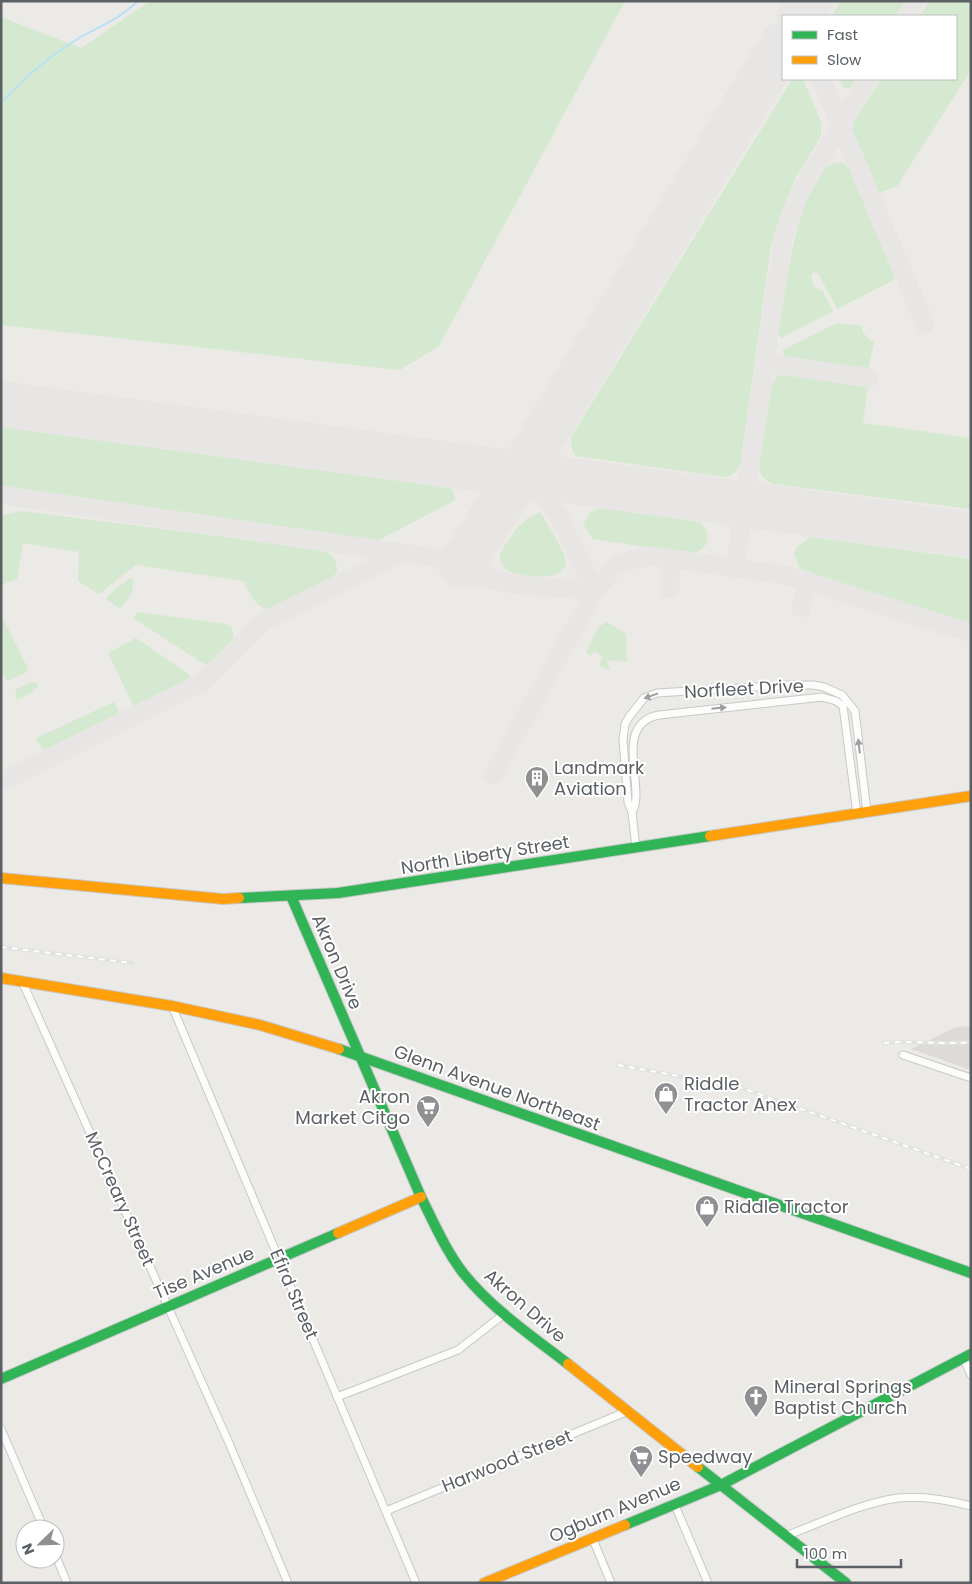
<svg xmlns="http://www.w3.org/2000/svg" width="972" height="1584" viewBox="0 0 972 1584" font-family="Poppins,sans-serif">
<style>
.industrial{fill:#dddbd7}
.green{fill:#d4e9cf}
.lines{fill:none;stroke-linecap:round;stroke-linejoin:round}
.stream{stroke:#b8e0f8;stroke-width:2}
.taxiway{stroke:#e8e6e4;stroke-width:19}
.runway{stroke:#e8e6e4;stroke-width:46}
.street-casing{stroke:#c8c8c8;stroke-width:9}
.fast-casing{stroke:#c8c8c8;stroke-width:12}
.slow-casing{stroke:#c8c8c8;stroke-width:12}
.street{stroke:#fcfcfb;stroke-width:7}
.fast{stroke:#30b455;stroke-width:10}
.slow{stroke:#ff9f0a;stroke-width:10}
.rail-casing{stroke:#e3e2e2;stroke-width:4}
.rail{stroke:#fff;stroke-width:2;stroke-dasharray:5.5;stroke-linecap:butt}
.oneway{fill:#9b9ea0}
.labels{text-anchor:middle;stroke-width:4;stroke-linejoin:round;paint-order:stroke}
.street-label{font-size:18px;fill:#5b6064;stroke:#fff}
.poi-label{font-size:18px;fill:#5b6064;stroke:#fff;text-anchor:start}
</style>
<rect width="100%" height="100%" fill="#eceae6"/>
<path class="industrial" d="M971,1026V1070L911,1049L956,1027Z"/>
<g class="green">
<path d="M150,1H625L439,346L400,370L1,325V17L81,48Z"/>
<path d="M841,1H905L896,16H832Z"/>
<path d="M929,1H971V70L897,186L878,193L873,189L851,133L854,122L881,79H956V16H920Z"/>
<path d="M796,79H803L821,122V136L795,179L780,216L771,246L740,466L731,476L725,477L576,456L572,451L571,437L791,81Z"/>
<path d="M838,79H857L850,88H844Z"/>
<path d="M836,162L844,163L855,174L897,276L894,280L837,309L818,273L814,272L811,275C812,283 814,289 823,291L833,311L781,338L778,333C784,296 798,175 836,162Z"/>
<path d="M837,323L862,326L863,333L874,343L868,370L791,361L784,356L783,350Z"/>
<path d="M780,373L864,383L868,387L863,423L971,438V509L773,484C765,480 761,477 759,468L772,383Z"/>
<path d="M1,427L433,485L452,489L456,500L375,542L1,490Z"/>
<path d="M600,508L700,522C714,533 708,551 691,554L593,539L583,525L589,513Z"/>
<path d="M22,511L320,549C333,553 337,560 337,572L327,584L276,610C256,611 251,595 243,581L136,565L99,594L78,581L79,552L23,543L17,579L1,585V515Z"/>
<path d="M540,512C546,523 567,552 566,564C563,582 522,577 510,572C505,570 500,562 500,557C500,551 506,544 509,540C519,524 523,521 540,512Z"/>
<path d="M811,537L971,559V626L800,569L794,554L797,547Z"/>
<path d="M130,578H133C135,591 128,600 120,609L106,599L113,591Z"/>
<path d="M138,612L226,624L231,627C240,643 222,653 211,664H204L133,618Z"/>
<path d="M1,614L28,669L27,672L7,681L1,669Z"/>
<path d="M607,622L626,634L627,662L607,660L610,671L599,666L603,656L594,651L591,656L586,653L598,627Z"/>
<path d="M136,638L187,673L192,680L138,707L133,705L108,653Z"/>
<path d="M31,682H36L38,687L32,690L33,692L17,700L15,690Z"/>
<path d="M114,702L121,716L44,753L36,738Z"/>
</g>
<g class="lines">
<path class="stream" d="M1,103C23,79 48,57 76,40C99,26 117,21 138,1"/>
<g class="taxiway">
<path d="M789,1L795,16"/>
<path d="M907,16L916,1"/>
<path d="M821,79L925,324"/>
<path d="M766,363L869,378"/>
<path d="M1,495L451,560C461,565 470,573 481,577C510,587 563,588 595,591L613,568L624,562L651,556L785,575L971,633"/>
<path d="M549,496C536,470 543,451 550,424"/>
<path d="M480,536V567L493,580"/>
<path d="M670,558V589"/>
<path d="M735,568L783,239L796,201L803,187L868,79"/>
<path d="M801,608L808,581"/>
<path d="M493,775L595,591L558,515L539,488L520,474"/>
<path d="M1,782L203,682L264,621L400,554"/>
</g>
<g class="runway">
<path d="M800,16L810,1"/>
<path d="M1,404L971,535"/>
<path d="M461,565L520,474L783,44"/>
</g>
<g class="street-casing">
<g id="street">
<path d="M632,812C647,790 611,724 659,715L822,697L836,701L843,706L857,814"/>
<path d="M636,848L632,812L628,802L623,740L625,724L629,717L644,698L657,693L790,685H813L824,687L842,695L855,711L867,812"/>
<path d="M22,981L229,1443L288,1583"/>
<path d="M172,1006L416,1583"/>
<path d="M903,1055L971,1078"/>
<path d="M963,1357L971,1375"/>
<path d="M337,1397L458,1350L504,1314"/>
<path d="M1,1429L44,1529"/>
<path d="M674,1503L708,1583"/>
<path d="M386,1511L628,1411"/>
<path d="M788,1535C823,1522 861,1503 898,1498C922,1495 948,1500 971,1506"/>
<path d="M592,1537L611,1583"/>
<path d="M55,1554L67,1583"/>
</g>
</g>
<g class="fast-casing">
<g id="fast">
<path d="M291,896L421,1197C434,1223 446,1251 464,1274C492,1309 532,1336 568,1364"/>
<path d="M239,898L338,893L710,836"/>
<path d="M339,1049L971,1273"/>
<path d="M1,1379L338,1233"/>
<path d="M698,1467L846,1583"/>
<path d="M625,1525L721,1485L971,1354"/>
</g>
</g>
<g class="slow-casing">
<g id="slow">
<path d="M710,836L971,796"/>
<path d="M1,878L223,899L239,898"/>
<path d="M1,978L172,1006L260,1025L339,1049"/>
<path d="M338,1233L421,1197"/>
<path d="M568,1364L698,1467"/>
<path d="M484,1583L625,1525"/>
</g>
</g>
<use href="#street" class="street"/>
<use href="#fast" class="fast"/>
<use href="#slow" class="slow"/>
<g class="rail-casing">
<g id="rail">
<path d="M1,947L132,963"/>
<path d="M884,1043C913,1040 942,1045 971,1042"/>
<path d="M618,1065L739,1087L971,1169"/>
</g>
</g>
<use href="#rail" class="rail"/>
</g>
<defs><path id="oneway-solid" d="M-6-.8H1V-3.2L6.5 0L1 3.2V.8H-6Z" transform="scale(1.25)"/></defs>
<g class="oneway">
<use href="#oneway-solid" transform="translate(651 696) rotate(160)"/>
<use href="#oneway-solid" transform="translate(719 708) rotate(-6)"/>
<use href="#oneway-solid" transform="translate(859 746) rotate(-97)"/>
</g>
<defs>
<g id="building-pin" transform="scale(1.25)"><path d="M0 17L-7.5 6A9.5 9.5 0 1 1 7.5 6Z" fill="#8e9092" stroke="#fff"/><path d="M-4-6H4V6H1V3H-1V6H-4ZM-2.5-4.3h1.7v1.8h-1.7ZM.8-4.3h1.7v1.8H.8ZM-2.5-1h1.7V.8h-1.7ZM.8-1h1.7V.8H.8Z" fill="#fff"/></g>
<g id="shop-pin" transform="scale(1.25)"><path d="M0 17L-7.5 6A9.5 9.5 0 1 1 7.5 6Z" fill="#8e9092" stroke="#fff"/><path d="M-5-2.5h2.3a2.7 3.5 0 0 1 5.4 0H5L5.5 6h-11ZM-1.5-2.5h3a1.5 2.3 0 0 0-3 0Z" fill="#fff"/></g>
<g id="supermarket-pin" transform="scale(1.25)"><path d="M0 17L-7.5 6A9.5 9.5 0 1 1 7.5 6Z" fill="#8e9092" stroke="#fff"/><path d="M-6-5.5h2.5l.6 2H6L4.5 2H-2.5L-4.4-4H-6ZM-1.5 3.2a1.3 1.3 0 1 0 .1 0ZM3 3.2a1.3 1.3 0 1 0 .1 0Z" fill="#fff"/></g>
<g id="church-pin" transform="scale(1.25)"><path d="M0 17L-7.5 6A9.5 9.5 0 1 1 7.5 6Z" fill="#8e9092" stroke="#fff"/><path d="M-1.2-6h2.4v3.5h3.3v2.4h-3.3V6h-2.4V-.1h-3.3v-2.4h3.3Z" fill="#fff"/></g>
</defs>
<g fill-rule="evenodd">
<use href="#building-pin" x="537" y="778"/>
<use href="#shop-pin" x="666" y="1094"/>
<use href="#supermarket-pin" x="428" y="1107"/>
<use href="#shop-pin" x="707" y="1207"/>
<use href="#church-pin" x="756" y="1397"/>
<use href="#supermarket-pin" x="641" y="1457"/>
</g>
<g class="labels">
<g class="street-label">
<text transform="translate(744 689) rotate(-3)" y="6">Norfleet Drive</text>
<text transform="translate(485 855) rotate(-9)" y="6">North Liberty Street</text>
<text transform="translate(337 962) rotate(67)" y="6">Akron Drive</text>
<text transform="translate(497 1088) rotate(20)" y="6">Glenn Avenue Northeast</text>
<text transform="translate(120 1199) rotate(66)" y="6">McCreary Street</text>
<text transform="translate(204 1273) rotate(-23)" y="6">Tise Avenue</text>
<text transform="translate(294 1294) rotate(67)" y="6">Efird Street</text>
<text transform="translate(525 1306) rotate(41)" y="6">Akron Drive</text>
<text transform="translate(507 1461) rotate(-22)" y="6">Harwood Street</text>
<text transform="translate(615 1510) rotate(-23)" y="6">Ogburn Avenue</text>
</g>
<g class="poi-label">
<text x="554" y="774">Landmark<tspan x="554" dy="21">Aviation</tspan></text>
<text x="684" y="1090">Riddle<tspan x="684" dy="21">Tractor Anex</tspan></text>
<text x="410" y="1103" text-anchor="end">Akron<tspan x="410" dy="21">Market Citgo</tspan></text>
<text x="724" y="1213">Riddle Tractor</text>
<text x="774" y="1393">Mineral Springs<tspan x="774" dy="21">Baptist Church</tspan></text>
<text x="658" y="1463">Speedway</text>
</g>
</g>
<rect width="972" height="1584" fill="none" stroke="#5b6064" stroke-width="5"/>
<rect x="782" y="15" width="175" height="65" fill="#ffffff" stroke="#bdbfc1"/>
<rect x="792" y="31" width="25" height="8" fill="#30b455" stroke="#bdbfc1"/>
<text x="827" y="40" font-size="15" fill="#5b6064">Fast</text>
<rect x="792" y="56" width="25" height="8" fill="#ff9f0a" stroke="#bdbfc1"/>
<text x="827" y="65" font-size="15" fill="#5b6064">Slow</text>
<g transform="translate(40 1544) rotate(247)"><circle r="24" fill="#ffffff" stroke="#bdbfc1"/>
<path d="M0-4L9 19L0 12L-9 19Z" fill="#8e9092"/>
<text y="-8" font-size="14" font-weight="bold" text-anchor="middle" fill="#5b6064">N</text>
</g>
<path d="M797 1559v8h104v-8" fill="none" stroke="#5b6064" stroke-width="2.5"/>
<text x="804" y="1559" font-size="15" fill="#5b6064" stroke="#ffffff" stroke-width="4" paint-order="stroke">100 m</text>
</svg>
